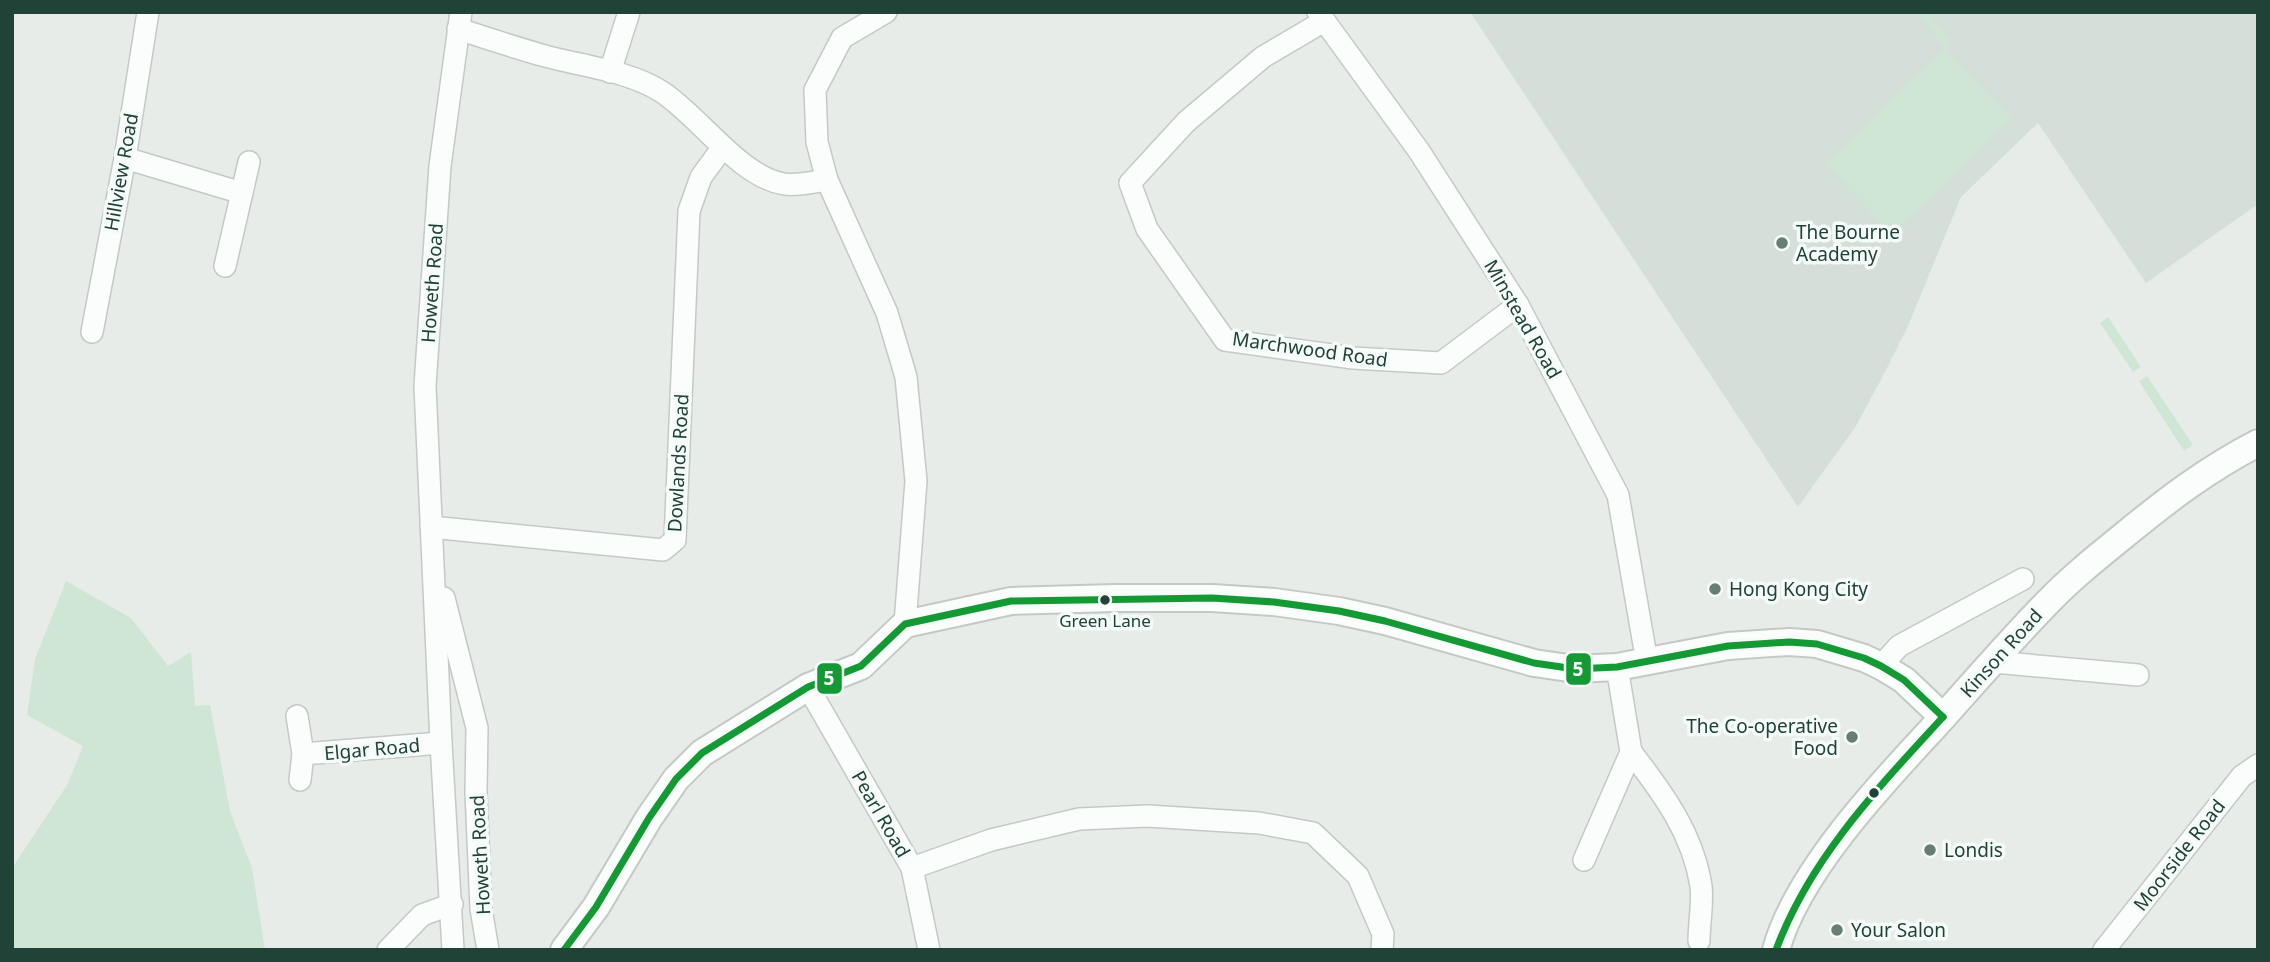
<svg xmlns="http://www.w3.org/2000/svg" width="2270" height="962" viewBox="0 0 2270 962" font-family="'Noto Sans',sans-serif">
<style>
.built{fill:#d4dfd9}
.green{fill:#cfe6d4}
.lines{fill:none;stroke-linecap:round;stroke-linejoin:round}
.minor-casing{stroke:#c4c9c6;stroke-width:24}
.tertiary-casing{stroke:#c4c9c6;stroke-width:30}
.minor{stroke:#fbfcfc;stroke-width:21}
.tertiary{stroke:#fbfcfc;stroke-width:26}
.bus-1-casing{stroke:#f5fbf8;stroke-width:12}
.bus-1{stroke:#149934;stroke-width:7}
.poi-dot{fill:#667e75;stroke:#f5fbf8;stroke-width:2.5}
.bus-dot{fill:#214337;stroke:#f5fbf8;stroke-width:2.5}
.labels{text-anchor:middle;stroke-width:7;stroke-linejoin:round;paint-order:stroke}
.bus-label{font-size:17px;fill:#214337;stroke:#f5fbf8}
.street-label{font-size:19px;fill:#214337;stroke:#f5fbf8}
.poi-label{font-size:19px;fill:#214337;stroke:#f5fbf8;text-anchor:start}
.line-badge{stroke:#f5fbf8;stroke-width:2.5}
.badge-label{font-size:19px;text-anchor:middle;font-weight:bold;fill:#fff}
</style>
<rect width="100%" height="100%" fill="#e7ece9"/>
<path class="built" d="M1470,12H2258V204L2146,283L2038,123L1961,197L1908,326L1884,374L1856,426L1798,507Z"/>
<g class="green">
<path d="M1917,12H1929L1952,43L1945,50L2012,119L1892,234L1825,164L1945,49Z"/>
<path d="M2108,317L2141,367L2133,372L2100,323Z"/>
<path d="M2147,376L2193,445L2184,451L2139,381Z"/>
<path d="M66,581L131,618L168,666L191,652L195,706L210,705L230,811L252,868L265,950H12V868L67,785L83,746L27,715L35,659Z"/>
</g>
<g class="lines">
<g class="minor-casing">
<g id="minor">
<path d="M886,12L842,38L815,90L817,142L827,180L887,313L906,377L916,481L905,624"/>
<path d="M1318,12L1419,151L1518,305L1618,495L1647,662"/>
<path d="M1324,21L1263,57L1186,122L1130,183L1147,229L1225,340L1353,358L1441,363L1518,305"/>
<path d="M458,29C487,38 516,48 545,56C581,66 630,71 662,92C699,116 740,177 784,184C798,186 813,182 827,180"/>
<path d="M610,72L629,12"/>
<path d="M125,158L242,193"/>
<path d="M225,266L249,162"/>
<path d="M92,332L125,158L148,12"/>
<path d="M431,527L663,550L675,540L689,211L701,177L723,147"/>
<path d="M444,598L477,728L476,792L481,909L488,950"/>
<path d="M1994,662L2138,675"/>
<path d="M1881,666L1899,646L2023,579"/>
<path d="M808,687L912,868L929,950"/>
<path d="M297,716L303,754"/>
<path d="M1631,752C1663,793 1693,834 1701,886C1703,903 1699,924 1699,941"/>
<path d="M300,780L303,754L441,743"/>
<path d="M1584,860L1631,752L1617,667"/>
<path d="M912,868L991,840L1079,819L1148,816L1259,823L1313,833L1358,876L1383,934L1382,950"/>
<path d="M388,950L422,915L452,904"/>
<path d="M453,950L441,743L425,386L440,166L461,12"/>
<path d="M2104,950L2242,776L2258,765"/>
</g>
</g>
<g class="tertiary-casing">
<g id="tertiary">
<path d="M564,950L596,907L649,818L676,779L702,753L808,687L861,666L905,624L1011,601L1114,598H1212L1274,602L1339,611L1385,621L1534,663L1575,669L1617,667L1728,646L1789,642L1817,644L1864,658L1881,666L1904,680L1943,717"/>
<path d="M1776,950C1797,873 1881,784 1935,726C1972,685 2008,643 2046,604C2070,579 2096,558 2122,537C2167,500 2206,470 2258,443"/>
</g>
</g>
<use href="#minor" class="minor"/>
<use href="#tertiary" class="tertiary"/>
<g class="bus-1-casing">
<g id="bus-1">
<path d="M564,950L596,907L649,818L676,779L702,753L808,687L861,666L905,624L1011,601L1212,598L1274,602L1339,611L1385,621L1534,663L1575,669L1617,667L1728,646L1789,642L1817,644L1864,658L1881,666L1904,680L1943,717"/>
<path d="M1776,950C1810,858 1878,788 1943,717"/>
</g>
</g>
<use href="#bus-1" class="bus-1"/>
</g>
<g class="poi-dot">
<circle cx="1782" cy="243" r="7"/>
<circle cx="1715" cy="589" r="7"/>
<circle cx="1852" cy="737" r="7"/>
<circle cx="1930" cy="850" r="7"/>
<circle cx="1837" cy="930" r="7"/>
</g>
<g class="bus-dot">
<circle cx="1105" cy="600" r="6"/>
<circle cx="1874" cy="793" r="6"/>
</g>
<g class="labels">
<g class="bus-label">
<text x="1105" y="627">Green Lane</text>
</g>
<g class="street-label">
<text transform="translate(121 172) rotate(-80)" y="7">Hillview Road</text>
<text transform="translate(432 283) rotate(-86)" y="7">Howeth Road</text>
<text transform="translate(1523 319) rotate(60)" y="7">Minstead Road</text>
<text transform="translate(1310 349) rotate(8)" y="7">Marchwood Road</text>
<text transform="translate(678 463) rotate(-87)" y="7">Dowlands Road</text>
<text transform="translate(2001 653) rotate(-48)" y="7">Kinson Road</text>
<text transform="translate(372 749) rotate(-5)" y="7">Elgar Road</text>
<text transform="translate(881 814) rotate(60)" y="7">Pearl Road</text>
<text transform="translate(480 855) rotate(-93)" y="7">Howeth Road</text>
<text transform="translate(2179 855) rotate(-52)" y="7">Moorside Road</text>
</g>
<g class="poi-label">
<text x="1796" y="239">The Bourne<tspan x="1796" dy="22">Academy</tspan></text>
<text x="1729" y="596">Hong Kong City</text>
<text x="1838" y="733" text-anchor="end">The Co-operative<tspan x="1838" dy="22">Food</tspan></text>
<text x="1944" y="857">Londis</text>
<text x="1851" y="937">Your Salon</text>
</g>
</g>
<g class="line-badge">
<rect x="1565" y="652" width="27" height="34" rx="7" fill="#149934"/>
<rect x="816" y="662" width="27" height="33" rx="7" fill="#149934"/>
</g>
<g class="badge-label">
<text x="1578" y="676">5</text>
<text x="829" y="685">5</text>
</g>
<rect width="2270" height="962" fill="none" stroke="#214337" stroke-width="28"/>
</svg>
